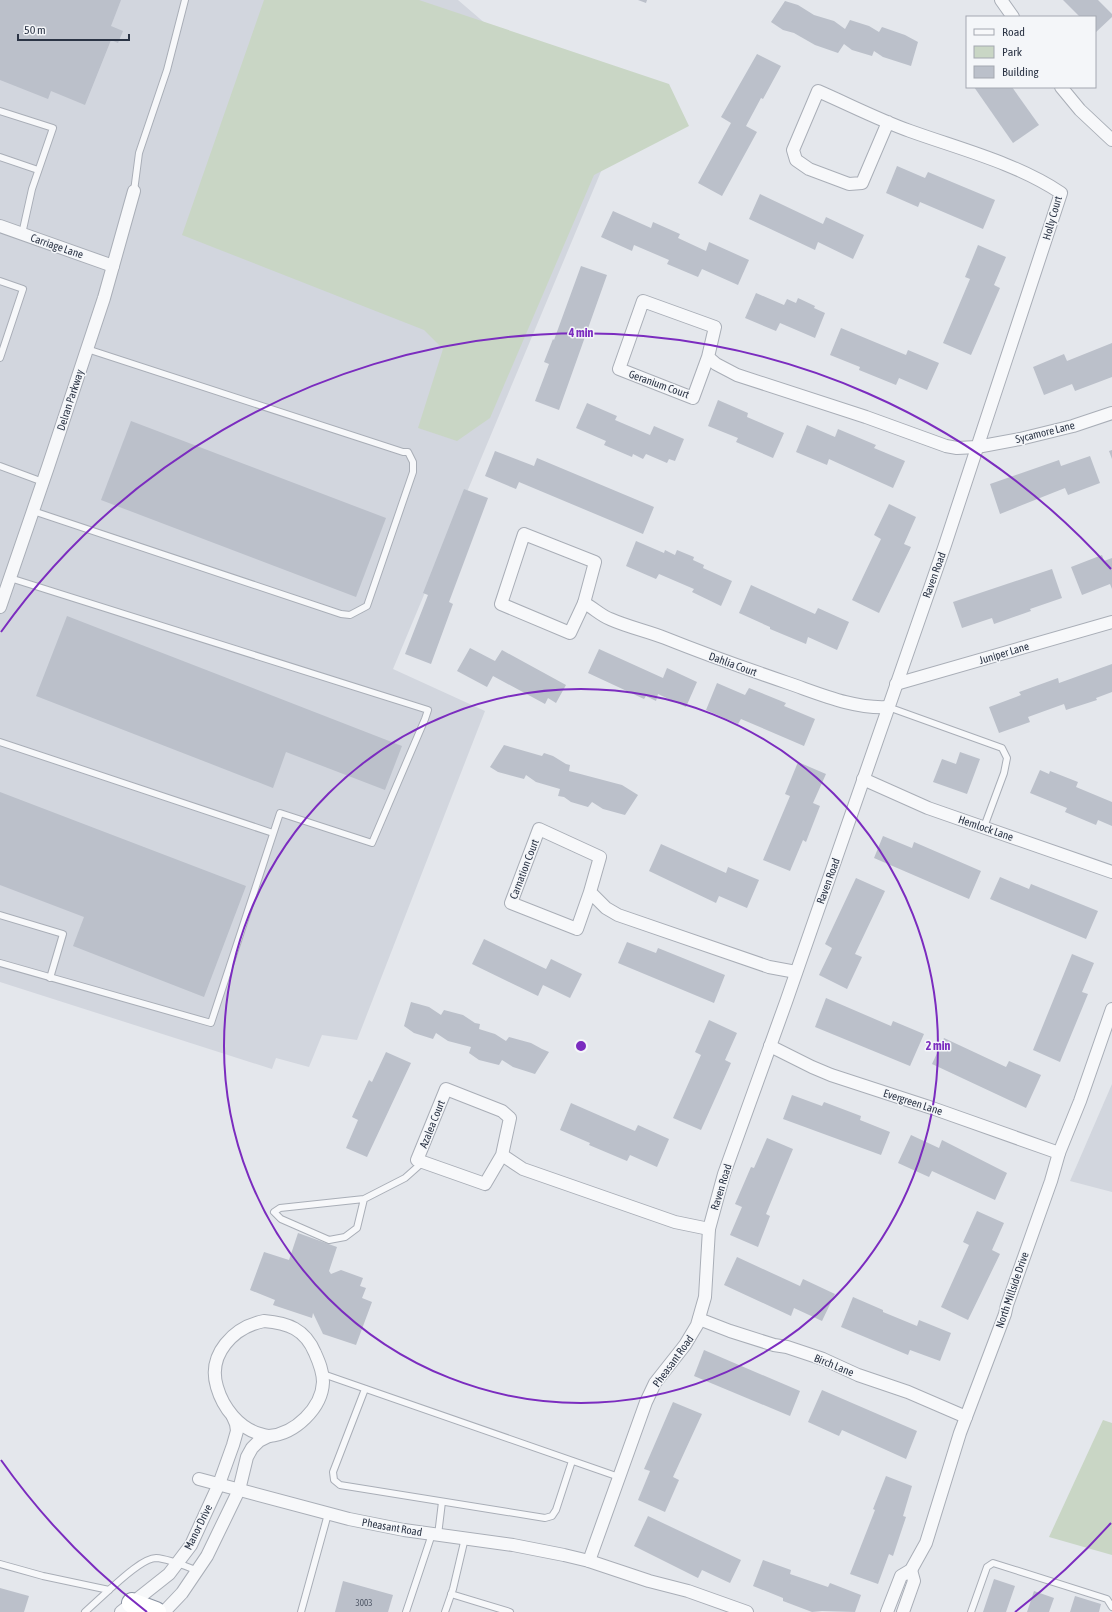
<svg xmlns="http://www.w3.org/2000/svg" width="1112" height="1612" viewBox="0 0 1112 1612" font-family="'Asap Condensed',sans-serif">
<style>
.built{fill:#d2d6de}
.green{fill:#c9d6c5}
.building{fill:#bbc0ca}
.lines{fill:none;stroke-linecap:round;stroke-linejoin:round}
.service-casing{stroke:#a9aeb7;stroke-width:8}
.minor-casing{stroke:#a9aeb7;stroke-width:14}
.trunk-casing{stroke:#8b94a3;stroke-width:22}
.service{stroke:#f7f8fa;stroke-width:6}
.minor{stroke:#f7f8fa;stroke-width:12}
.trunk{stroke:#fff;stroke-width:20}
.ring{fill:none;stroke:#7b2cbf;stroke-width:2}
.labels{text-anchor:middle;stroke-width:3;stroke-linejoin:round;paint-order:stroke}
.number-label{font-size:9px;fill:#4f5766}
.street-label{font-size:11px;fill:#2b3445;stroke:#f4f6f9}
.centre{fill:#7b2cbf;stroke:#f4f6f9;stroke-width:2}
.ring-label{font-size:12px;text-anchor:middle;font-weight:bold;fill:#7b2cbf;stroke:#f4f6f9;stroke-width:3;stroke-linejoin:round;paint-order:stroke}
</style>
<rect width="100%" height="100%" fill="#e4e7ec"/>
<g class="built">
<path d="M0,0H458L508,43L638,83L393,669L485,711L357,1040L322,1035L309,1067L276,1058L272,1069L0,982Z"/>
<path d="M1112,1084V1192L1070,1181Z"/>
</g>
<g class="green">
<path d="M264,0H419L669,84L689,126L594,175L490,418L457,441L418,428L443,349L424,330L182,235Z"/>
<path d="M1103,1420L1112,1423V1555L1049,1537Z"/>
</g>
<g class="building">
<path d="M0,0H121L111,26L123,31L118,43L111,40L85,105L51,91L48,99L0,80Z"/>
<path d="M638,0H647L646,3Z"/>
<path d="M1063,0H1098L1112,14V17L1095,33V17H1080Z"/>
<path d="M785,1L798,5L814,15L834,21L845,29L850,20L869,26L879,32L882,27L905,35L918,42L911,66L883,57L874,51L872,56L852,50L844,44L838,53L815,45L794,33L783,30L771,22Z"/>
<path d="M757,54L781,66L763,99L761,98L746,126L757,132L722,196L698,183L731,123L721,117Z"/>
<path d="M974,87H1012L1039,125L1013,143Z"/>
<path d="M897,166L925,178L928,172L995,200L983,229L920,202L918,207L886,193Z"/>
<path d="M760,194L823,224L826,217L864,235L853,259L818,242L815,250L749,219Z"/>
<path d="M613,211L651,228L653,222L680,234L678,238L706,251L709,242L749,260L738,285L702,269L698,277L667,264L669,260L634,245L632,251L601,237Z"/>
<path d="M978,245L1006,257L994,285L1000,288L971,355L943,343L970,279L965,277Z"/>
<path d="M581,266L607,275L559,410L535,401L549,364L544,362L553,339L554,340Z"/>
<path d="M756,293L784,305L787,299L796,303L798,298L815,306L814,308L825,313L815,338L780,323L776,331L745,318Z"/>
<path d="M841,328L906,355L908,350L939,363L927,390L899,378L896,385L859,370L860,367L830,355Z"/>
<path d="M1112,343V377L1075,391L1072,384L1044,395L1033,367L1064,354L1067,361Z"/>
<path d="M718,400L748,413L747,417L784,433L773,458L736,442L738,438L708,426Z"/>
<path d="M587,403L617,416L615,420L650,435L654,426L684,439L675,461L669,459L667,463L646,454L643,459L633,454L632,457L604,445L606,441L576,428Z"/>
<path d="M131,421L386,518L356,597L101,500Z"/>
<path d="M807,425L835,437L838,429L876,445L874,448L905,461L893,488L829,459L827,465L796,452Z"/>
<path d="M1112,450V459L1109,451Z"/>
<path d="M495,451L534,466L537,458L654,507L643,534L519,482L516,489L485,476Z"/>
<path d="M1090,456L1100,483L1068,495L1065,488L1000,514L990,484L1059,460L1061,466Z"/>
<path d="M464,489L488,498L449,602L453,604L431,664L405,654L428,595L423,593Z"/>
<path d="M889,504L916,517L904,544L911,547L879,613L852,600L881,539L874,535Z"/>
<path d="M636,541L664,553L665,550L675,555L677,550L694,557L693,560L704,565L703,568L732,581L721,606L692,592L694,589L659,574L656,579L626,566Z"/>
<path d="M1102,555L1104,561L1112,558V589L1110,584L1082,595L1071,567Z"/>
<path d="M1052,569L1062,598L1030,609L1031,611L994,624L992,618L962,628L953,602Z"/>
<path d="M751,585L815,614L818,608L849,622L837,650L808,637L806,644L770,629V627L739,613Z"/>
<path d="M67,616L402,746L385,790L286,752L273,788L36,696Z"/>
<path d="M470,648L495,661L502,650L566,685L556,703L548,698L545,704L493,676L487,687L457,671Z"/>
<path d="M599,649L663,678L667,668L697,682L686,707L658,694L656,701L646,696L644,699L588,673Z"/>
<path d="M1112,664V692L1096,698L1097,700L1066,710L1064,704L1028,717L1030,722L999,733L989,707L1021,695L1019,692L1058,678L1059,683Z"/>
<path d="M717,683L745,695L749,688L786,703L784,706L815,719L804,746L741,719L738,724L706,710Z"/>
<path d="M504,745L542,756L544,753L553,756L566,764L570,765L569,771L622,785L638,795L625,815L603,809L592,802L588,807L571,802L564,797L558,796L560,789L536,782L526,775L524,779L498,772L490,767Z"/>
<path d="M960,752L980,759L967,794L933,782L942,759L956,764Z"/>
<path d="M798,762L826,774L813,803L820,806L806,842L803,840L790,871L763,860L790,796L785,794Z"/>
<path d="M1040,770L1049,774L1050,771L1078,782L1076,787L1112,802V826L1098,820L1096,825L1065,812L1067,808L1030,793Z"/>
<path d="M0,792L246,886L204,997L73,946L84,917L0,885Z"/>
<path d="M883,836L912,848L914,842L981,871L969,899L874,858Z"/>
<path d="M661,844L726,873L728,867L759,880L747,908L719,896L716,903L649,871Z"/>
<path d="M1000,877L1029,889L1031,884L1098,911L1086,939L990,899Z"/>
<path d="M856,878L885,891L855,954L862,957L847,989L819,975L832,948L825,944Z"/>
<path d="M484,939L546,969L551,959L582,974L570,998L543,985L538,996L472,964Z"/>
<path d="M627,942L656,953L658,948L725,975L714,1003L618,963Z"/>
<path d="M1072,954L1094,963L1082,992L1088,994L1060,1062L1033,1050Z"/>
<path d="M826,998L891,1026L893,1021L924,1034L910,1066L815,1027Z"/>
<path d="M411,1002L429,1007L441,1015L444,1010L463,1015L475,1023L480,1024L479,1029L495,1034L506,1041L509,1037L531,1043L542,1049L549,1052L535,1074L513,1067L502,1060L499,1065L479,1060L469,1053L471,1047L448,1041L436,1033L433,1039L414,1033L404,1026Z"/>
<path d="M709,1020L737,1033L725,1060L731,1063L701,1130L673,1118L701,1055L695,1052Z"/>
<path d="M944,1038L1006,1067L1009,1061L1041,1075L1026,1108L932,1064Z"/>
<path d="M386,1052L411,1063L367,1157L346,1148L358,1120L352,1117L369,1080L372,1082Z"/>
<path d="M792,1095L822,1106L824,1102L861,1116L860,1120L890,1132L881,1155L783,1119Z"/>
<path d="M571,1103L635,1131L638,1125L669,1139L657,1167L630,1155L627,1161L589,1145L590,1143L560,1130Z"/>
<path d="M911,1135L939,1148L942,1140L1007,1173L995,1200L932,1171L929,1177L898,1163Z"/>
<path d="M767,1138L793,1149L766,1214L770,1216L758,1247L730,1235L742,1207L735,1204L751,1167L754,1168Z"/>
<path d="M977,1211L1004,1223L992,1250L1000,1254L968,1320L941,1307L969,1245L963,1242Z"/>
<path d="M298,1233L337,1247L329,1271L331,1274L341,1270L363,1278L360,1286L366,1288L362,1298L372,1302L356,1345L323,1334L313,1313L312,1318L273,1305L275,1300L250,1290L264,1252L289,1260Z"/>
<path d="M737,1257L800,1286L803,1279L835,1294L822,1321L794,1308L791,1316L724,1285Z"/>
<path d="M853,1297L883,1310V1312L917,1326L919,1320L951,1333L940,1361L910,1350L908,1355L841,1327Z"/>
<path d="M704,1350L800,1391L790,1416L694,1376Z"/>
<path d="M822,1390L917,1431L906,1459L842,1430L839,1436L808,1422Z"/>
<path d="M673,1402L702,1414L673,1477L679,1480L665,1512L638,1500L650,1471L644,1469Z"/>
<path d="M886,1476L912,1486L903,1516L906,1517L893,1556L889,1554L878,1584L850,1574L875,1510L873,1509Z"/>
<path d="M648,1516L741,1560L730,1583L702,1570L698,1578L634,1546Z"/>
<path d="M763,1560L791,1570L790,1574L828,1587L830,1583L861,1595L855,1612L822,1611L812,1612L783,1601V1598L753,1586Z"/>
<path d="M994,1579L1015,1586L1006,1612H983Z"/>
<path d="M343,1581L393,1595L388,1612H335Z"/>
<path d="M0,1588L29,1596L24,1612H0Z"/>
<path d="M1034,1591L1054,1598L1049,1612H1027Z"/>
<path d="M1075,1596L1101,1604L1099,1612H1070Z"/>
</g>
<g class="lines">
<g class="service-casing">
<g id="service">
<path d="M0,111L53,128L32,189L22,234"/>
<path d="M0,157L38,170"/>
<path d="M134,191L139,153L167,70L185,0"/>
<path d="M0,281L23,289L0,358"/>
<path d="M0,466L43,482"/>
<path d="M33,511L341,614L350,615L367,606L413,472V462L408,452H403L87,349"/>
<path d="M888,707L1002,748L1007,758L1004,773L984,827"/>
<path d="M0,742L273,833"/>
<path d="M0,915L63,934L50,978"/>
<path d="M0,963L211,1023L280,813L372,843L425,719L428,710L10,578"/>
<path d="M364,1199L357,1228L345,1237L329,1240L281,1219L274,1212L280,1208L364,1199L405,1178L423,1162"/>
<path d="M323,1374L619,1477"/>
<path d="M365,1389L333,1472L334,1480L340,1485L545,1518L552,1516L556,1510L572,1461"/>
<path d="M438,1535L442,1502"/>
<path d="M0,1564L43,1576L109,1590C119,1581 143,1558 156,1558C170,1559 185,1566 198,1571"/>
<path d="M451,1594L510,1612"/>
<path d="M85,1612L109,1590"/>
<path d="M301,1612L328,1514"/>
<path d="M406,1612L432,1534"/>
<path d="M445,1612L453,1589L465,1538"/>
<path d="M971,1612L987,1567L993,1563L1107,1599L1112,1607"/>
</g>
</g>
<g class="minor-casing">
<g id="minor">
<path d="M1001,0L1013,17"/>
<path d="M1061,87L1080,110L1112,140"/>
<path d="M0,226L113,266"/>
<path d="M708,357L693,398L619,369L643,301L715,327L708,357L716,364L737,375L866,417L946,446L957,448L977,447L1020,439L1073,426L1112,413"/>
<path d="M524,534L595,562L584,603L570,633L501,604Z"/>
<path d="M584,603C594,608 600,615 610,619C628,627 647,631 665,638C705,654 747,669 788,683C820,694 854,709 888,707"/>
<path d="M0,607L48,467L104,298L134,191"/>
<path d="M896,684L1112,622"/>
<path d="M863,779L928,808L1112,872"/>
<path d="M590,892L577,929L511,903L539,829L600,857L590,892L606,908L618,915L769,967L796,972"/>
<path d="M770,1046L812,1067L831,1075L932,1108L1059,1153"/>
<path d="M502,1155L485,1184L417,1160L446,1089L502,1111L510,1118L502,1155L523,1169L675,1222L709,1229"/>
<path d="M699,1319L730,1331L774,1345L787,1347L823,1359L858,1375L908,1392L966,1417"/>
<path d="M264,1321C288,1323 305,1329 315,1353C319,1362 323,1371 323,1382C322,1408 295,1434 269,1436C267,1436 263,1435 260,1434C239,1428 223,1408 217,1387C207,1354 234,1327 264,1321Z"/>
<path d="M199,1479L349,1519L404,1530L513,1545L564,1555L589,1561L649,1581L688,1591L747,1612"/>
<path d="M589,1561L646,1402L655,1383L685,1345L697,1325L705,1297L709,1229L724,1174L786,1002L945,545L1061,193C1016,163 960,149 910,131C879,120 848,104 818,91L793,150L796,160L809,169L849,184L862,183L888,122"/>
<path d="M121,1612L169,1574L191,1545L219,1484L233,1445L237,1431L236,1424L233,1417"/>
<path d="M164,1612L182,1593L207,1556L239,1490L247,1457L252,1448L259,1441L269,1436"/>
<path d="M887,1612L901,1576L911,1570L926,1543L960,1433L1005,1314L1007,1305L1051,1181L1059,1153L1080,1101L1112,1009"/>
<path d="M903,1612L914,1581L911,1570"/>
</g>
</g>
<g class="trunk-casing">
<path id="trunk" d="M132,1603L156,1612"/>
</g>
<use href="#service" class="service"/>
<use href="#minor" class="minor"/>
<use href="#trunk" class="trunk"/>
</g>
<g class="ring">
<circle cx="581" cy="1046" r="357"/>
<path d="M1111 1523A713 713 0 0 1 1015 1612M147 1612A713 713 0 0 1 1 1460M1 632A713 713 0 0 1 1111 569"/>
</g>
<g class="labels">
<g class="number-label">
<text x="364" y="1606">3003</text>
</g>
<g class="street-label">
<text transform="translate(1052 218) rotate(-74)" y="4">Holly Court</text>
<text transform="translate(57 246) rotate(19)" y="4">Carriage Lane</text>
<text transform="translate(659 384) rotate(20)" y="4">Geranium Court</text>
<text transform="translate(70 400) rotate(-72)" y="4">Delran Parkway</text>
<text transform="translate(1045 432) rotate(-14)" y="4">Sycamore Lane</text>
<text transform="translate(934 575) rotate(-70)" y="4">Raven Road</text>
<text transform="translate(1004 653) rotate(-17)" y="4">Juniper Lane</text>
<text transform="translate(733 664) rotate(20)" y="4">Dahlia Court</text>
<text transform="translate(986 828) rotate(19)" y="4">Hemlock Lane</text>
<text transform="translate(524 869) rotate(-69)" y="4">Carnation Court</text>
<text transform="translate(828 881) rotate(-70)" y="4">Raven Road</text>
<text transform="translate(913 1102) rotate(18)" y="4">Evergreen Lane</text>
<text transform="translate(432 1124) rotate(-68)" y="4">Azalea Court</text>
<text transform="translate(721 1187) rotate(-73)" y="4">Raven Road</text>
<text transform="translate(1012 1290) rotate(-71)" y="4">North Millside Drive</text>
<text transform="translate(673 1361) rotate(-54)" y="4">Pheasant Road</text>
<text transform="translate(834 1365) rotate(22)" y="4">Birch Lane</text>
<text transform="translate(198 1527) rotate(-64)" y="4">Manor Drive</text>
<text transform="translate(392 1527) rotate(10)" y="4">Pheasant Road</text>
</g>
</g>
<circle cx="581" cy="1046" r="6" class="centre"/>
<g class="ring-label">
<text x="581" y="337">4 min</text>
<text x="938" y="1050">2 min</text>
</g>
<rect x="966" y="16" width="130" height="72" fill="#f4f6f9" stroke="#a4a8b1"/>
<rect x="974" y="29" width="20" height="6" fill="#f7f8fa" stroke="#a4a8b1"/>
<text x="1002" y="36" font-size="12" fill="#2b3445">Road</text>
<rect x="974" y="46" width="20" height="12" fill="#c9d6c5" stroke="#a4a8b1"/>
<text x="1002" y="56" font-size="12" fill="#2b3445">Park</text>
<rect x="974" y="66" width="20" height="12" fill="#bbc0ca" stroke="#a4a8b1"/>
<text x="1002" y="76" font-size="12" fill="#2b3445">Building</text>
<path d="M18 34v6h111v-6" fill="none" stroke="#2b3445" stroke-width="2"/>
<text x="24" y="34" font-size="12" fill="#2b3445" stroke="#f4f6f9" stroke-width="3" paint-order="stroke">50 m</text>
</svg>
